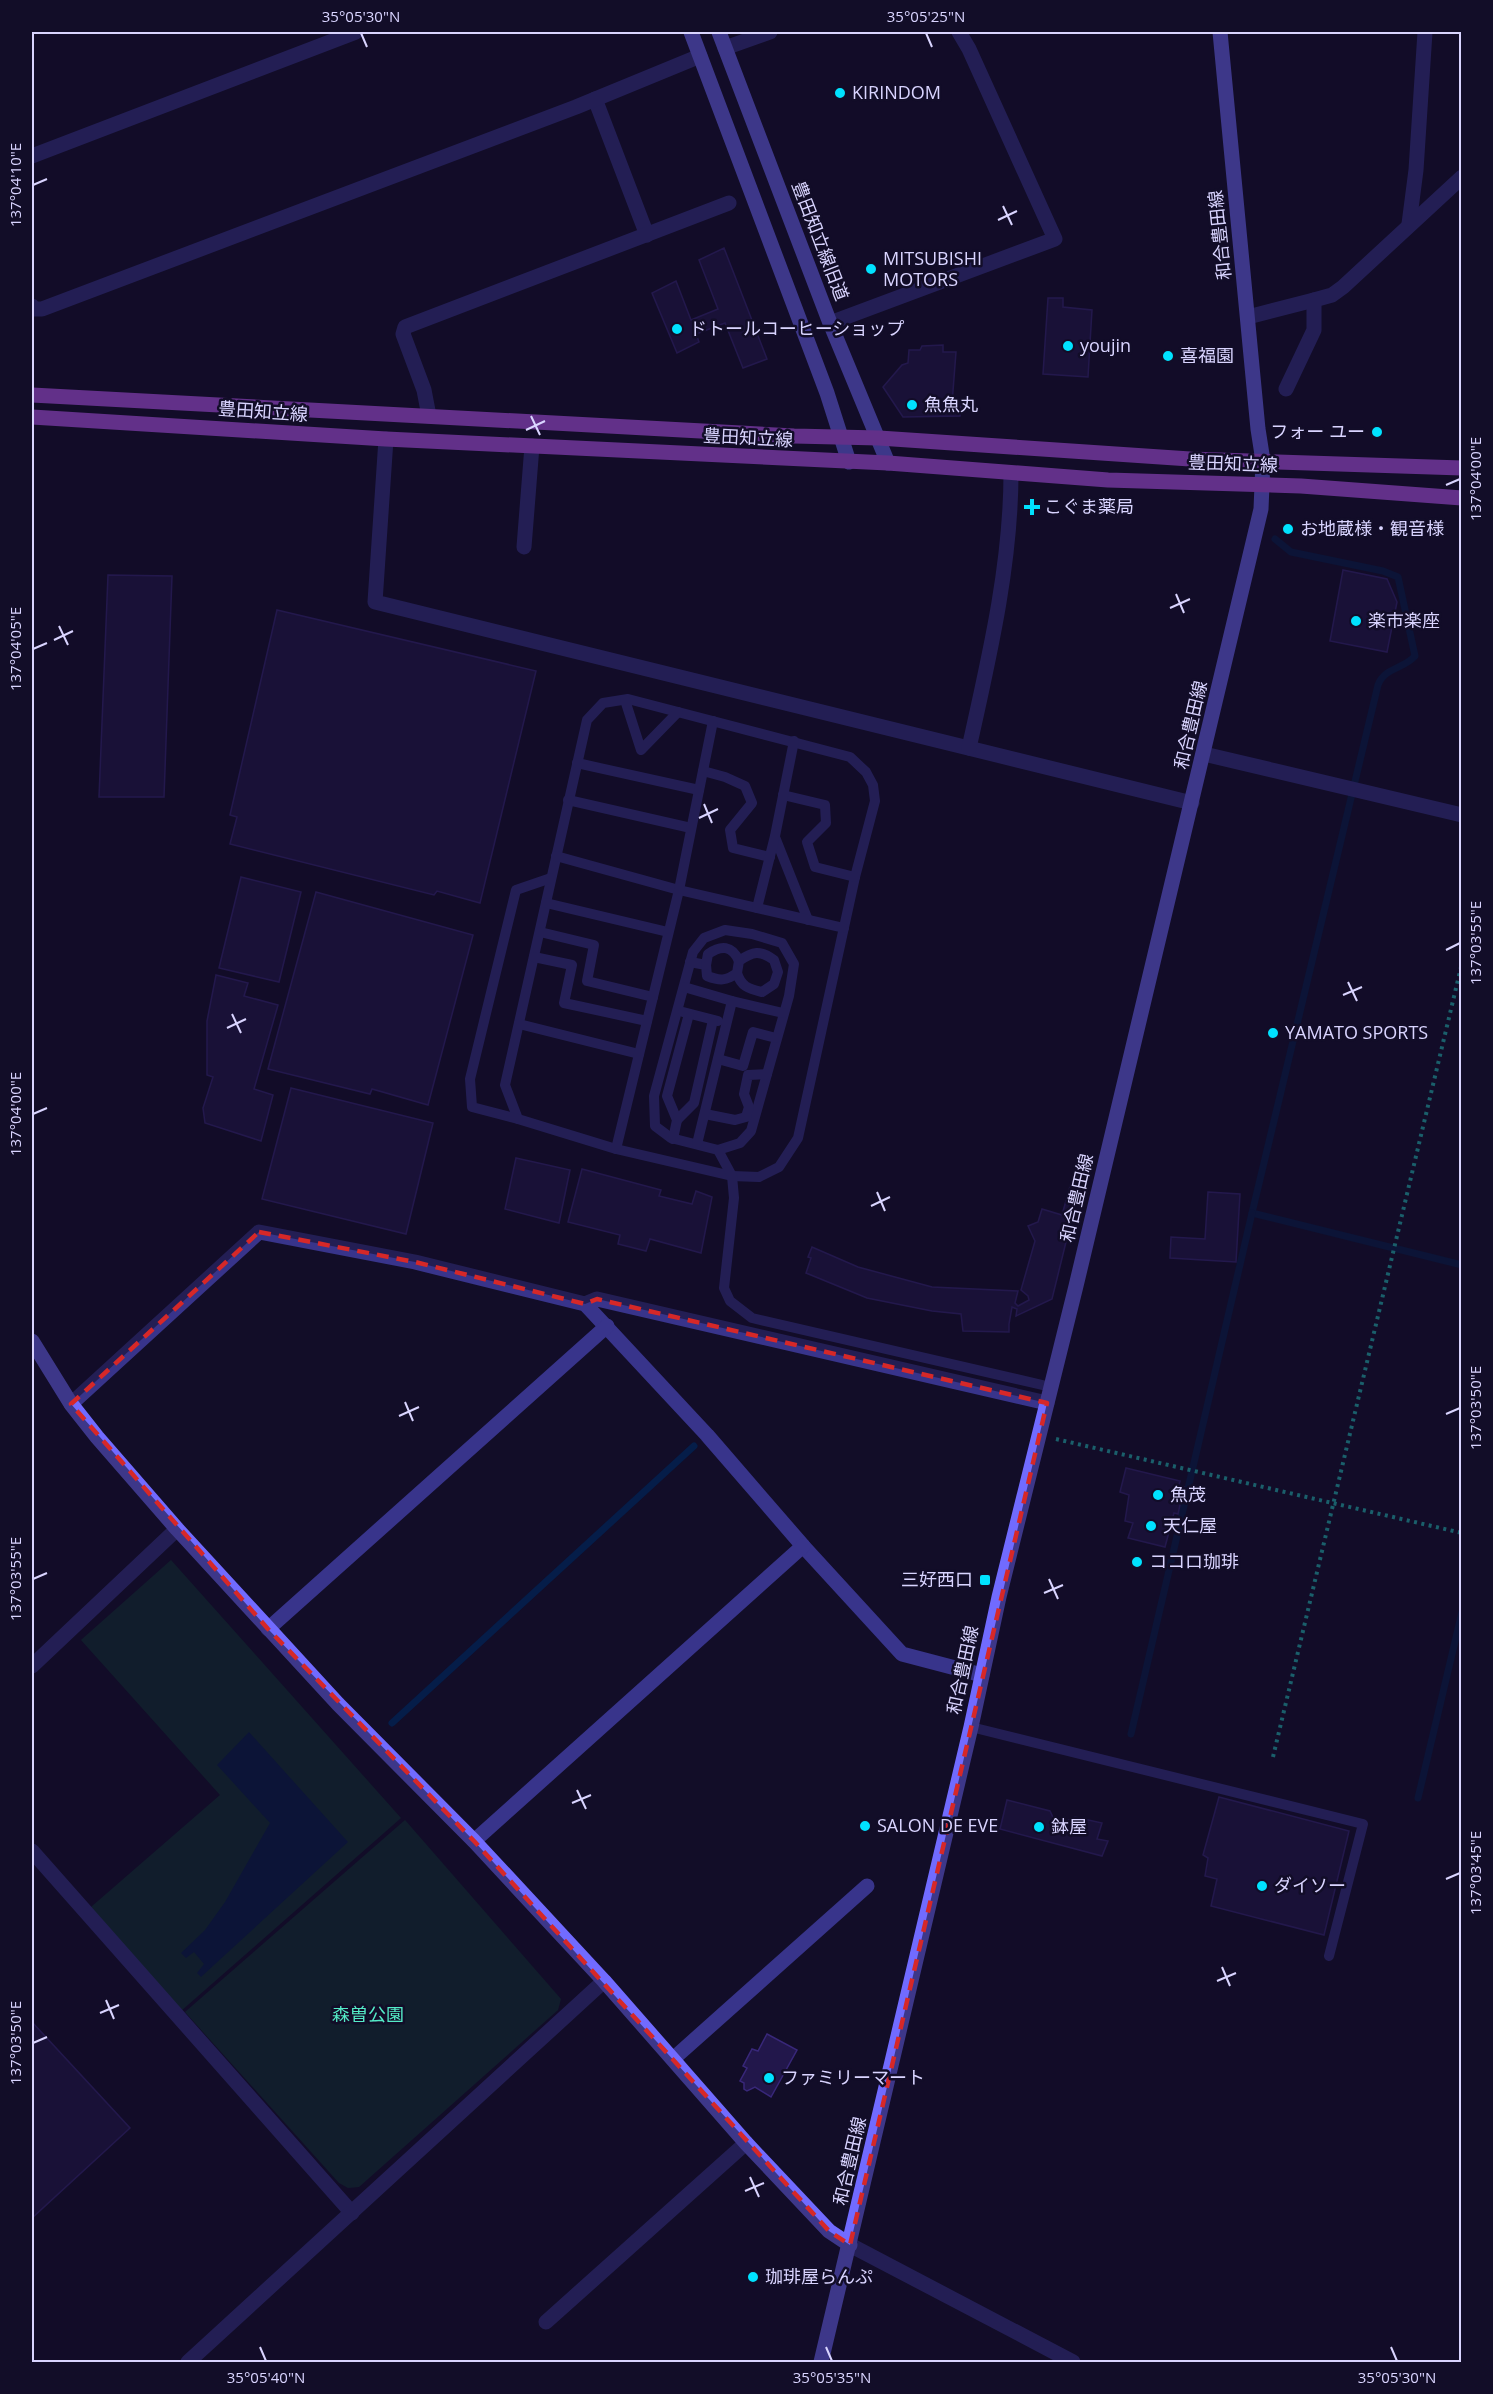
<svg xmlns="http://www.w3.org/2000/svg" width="1493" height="2394" viewBox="0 0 1493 2394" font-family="'Open Sans','Noto Sans JP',sans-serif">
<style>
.green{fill:#103232}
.water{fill:#051d49}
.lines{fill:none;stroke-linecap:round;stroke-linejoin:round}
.stream{stroke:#051d49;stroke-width:7}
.building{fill:#22174b;stroke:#382779;stroke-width:1.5}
.path{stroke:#24c3bc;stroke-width:4;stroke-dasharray:3 4.5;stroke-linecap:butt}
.lane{stroke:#38348b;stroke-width:10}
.street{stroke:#38348b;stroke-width:15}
.secondary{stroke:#716bff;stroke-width:15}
.primary{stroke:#c45bff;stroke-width:15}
.marked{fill:none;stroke:#d62828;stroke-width:4.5;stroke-dasharray:12 8;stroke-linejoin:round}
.ticks{fill:none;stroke:#d9d4ff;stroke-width:2}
.poi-dot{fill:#00e2ff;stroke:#120d28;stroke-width:2}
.labels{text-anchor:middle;stroke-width:5;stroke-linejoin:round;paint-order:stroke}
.poi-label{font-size:18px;fill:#d9d4ff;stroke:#120d28;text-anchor:start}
.street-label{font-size:18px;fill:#d9d4ff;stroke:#120d28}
.park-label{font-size:18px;fill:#54ebc7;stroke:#120d28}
.neatline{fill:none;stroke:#d9d4ff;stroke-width:2}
.ticks-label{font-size:15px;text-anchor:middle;fill:#d9d4ff}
</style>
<rect width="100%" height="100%" fill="#120d28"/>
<g class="green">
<path d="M171,1560L401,1818L181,2011L91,1907L220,1795L81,1640Z"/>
<path d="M405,1820L561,1999L558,2010L359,2187L348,2188L339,2183L185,2012Z"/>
</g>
<path class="water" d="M249,1732L348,1842L201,1977L197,1973L204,1964L194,1952L186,1958L181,1953L205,1930L225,1902L270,1823L217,1765Z"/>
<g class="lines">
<g class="stream">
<path d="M1275,539L1291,552L1383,571L1398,577L1415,656C1404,669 1385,667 1378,685L1252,1213L1462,1265"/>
<path d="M392,1723L694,1446"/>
<path d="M1131,1734L1252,1213"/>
<path d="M1418,1798L1462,1612"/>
</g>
</g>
<g class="building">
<path d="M724,248L767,359L743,368L725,323L696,334L699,342L677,353L652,293L676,281L691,320L718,309L699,260Z"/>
<path d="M1048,298H1063V307L1092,310L1088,377L1043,374Z"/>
<path d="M943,345V352H956L952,404H961L960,416L903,417L883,387L902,365L908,363L909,350H920L922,346Z"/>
<path d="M1343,570L1387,579L1397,602L1387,652L1330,641Z"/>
<path d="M108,575L172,576L164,797H99Z"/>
<path d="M277,610L536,671L480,903L437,891L434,895L230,844L237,817L230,815Z"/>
<path d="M241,877L301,892L279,982L219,968Z"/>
<path d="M316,892L473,935L428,1105L372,1089L370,1094L268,1069Z"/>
<path d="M216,975L248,983L244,996L278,1005L254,1089L273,1095L261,1141L205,1123L203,1108L213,1077L207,1075V1021Z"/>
<path d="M291,1088L433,1123L406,1234L262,1199Z"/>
<path d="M516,1158L570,1170L559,1223L505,1209Z"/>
<path d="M582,1169L661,1190L659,1196L692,1204L696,1191L712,1197L701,1253L650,1239L646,1251L618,1244L620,1235L568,1222Z"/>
<path d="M1071,1183L1080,1185L1052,1299L1016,1316L1017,1309L1012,1307L1009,1324V1332L963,1331L961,1314L932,1311L867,1298L806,1273L811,1258L808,1257L812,1247L858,1267L932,1287L1018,1291L1015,1303L1018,1306L1029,1300L1028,1296L1021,1290L1035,1241L1028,1226L1038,1222L1042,1209L1062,1215Z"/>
<path d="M1208,1192L1240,1194L1236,1262L1170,1258L1171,1237L1205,1239Z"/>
<path d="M1126,1468L1180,1481L1179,1485L1184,1487L1178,1514L1174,1513L1165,1547L1128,1538L1133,1523L1125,1521L1129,1495L1120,1492Z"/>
<path d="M1219,1797L1349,1831L1324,1935L1211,1906L1217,1879L1205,1876L1208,1858L1203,1855Z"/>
<path d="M1007,1800L1050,1811L1057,1826L1075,1817L1102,1823L1097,1839L1108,1841L1102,1856L1000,1829Z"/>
<path d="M32,2022L130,2128L32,2218Z"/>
<path d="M767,2034L797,2050L771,2097L755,2087L747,2091L744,2089V2083L740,2081L747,2068L743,2066L752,2049L758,2051Z"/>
</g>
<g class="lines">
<g class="path">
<path d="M1056,1439L1462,1533"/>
<path d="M1273,1757L1462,963"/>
</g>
<g class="lane">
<path d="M628,699L850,757L866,772L873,785L875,801L855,877L798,1138L779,1167L759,1177L732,1176L616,1149L518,1119L505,1085L587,720L603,703Z"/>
<path d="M625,700L641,750L678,712"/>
<path d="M577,763L699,790"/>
<path d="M703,771L725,777L745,786L752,803L730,830L733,848L770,857"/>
<path d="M783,795L825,805L826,823L807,842L815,867L855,877"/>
<path d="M568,800L691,828"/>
<path d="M775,837L808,920"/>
<path d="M556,856L679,890L844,928"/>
<path d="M546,903L668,932"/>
<path d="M757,908L775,836L794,741"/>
<path d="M725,930L752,934L782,943L794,964L789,996L751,1131L740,1143L718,1150L671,1138L655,1126L654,1096L693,952L704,938Z"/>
<path d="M540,932L594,945L587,981L653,997"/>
<path d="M534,957L572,965L564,1003L647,1021"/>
<path d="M690,962L706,965L707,976C720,981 726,981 737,973L739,961C753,951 760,950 774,960L778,972L774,984L762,992C748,989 741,986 737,973"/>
<path d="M706,965L708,954C721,945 732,945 739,961"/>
<path d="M684,987L732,1001"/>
<path d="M683,1012L718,1021"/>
<path d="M519,1024L639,1054"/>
<path d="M718,1059L743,1066L753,1032L776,1038"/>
<path d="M705,1114L735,1120L746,1117L749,1107L744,1094L748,1075L767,1074"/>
<path d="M518,1119L472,1107L470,1079L516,890L551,878"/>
<path d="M677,1120L694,1103L713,1020"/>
<path d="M673,1139L677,1120L667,1096L689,1014"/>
<path d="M697,1144L732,1001L783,1013"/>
<path d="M616,1149L679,890L713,721"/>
<path d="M718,1150L732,1176L734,1198L724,1288L730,1301L752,1318L1051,1387"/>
<path d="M971,1727L1363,1824L1329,1956"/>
</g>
<g class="street">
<path d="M725,48L770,32"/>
<path d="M595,99L647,235"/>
<path d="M32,156L356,32"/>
<path d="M1409,224L1416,170L1425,32"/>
<path d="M32,306L34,309H42L576,107L700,56"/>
<path d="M1248,317L1314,300"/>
<path d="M830,323L1055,239L969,49L959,32"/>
<path d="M1286,389L1314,330V300L1332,295L1343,287L1462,177"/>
<path d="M429,416L424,390L403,334L405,327L729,203"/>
<path d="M386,439L375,602L1192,803"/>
<path d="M524,547L532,446"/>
<path d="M969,748C989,658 1011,565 1011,473"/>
<path d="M1204,754L1462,815"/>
<path d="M585,1304L597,1299L1047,1403"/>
<path d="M71,1404L259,1232L415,1262L585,1304L707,1435L803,1546L902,1654L982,1675"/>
<path d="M268,1629L607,1326"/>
<path d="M32,1666L177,1529"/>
<path d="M474,1841L803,1546"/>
<path d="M32,1851L352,2213"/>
<path d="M673,2059L867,1886"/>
<path d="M850,2245L1073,2362"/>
<path d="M546,2322L746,2143"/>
<path d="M188,2362L604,1981"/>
</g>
<g class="secondary">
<path d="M691,32L827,393L849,462"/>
<path d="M719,32L830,323L888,463"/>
<path d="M32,1341L71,1404L97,1437L177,1529L338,1704L474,1841L604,1981L746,2143L829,2231L850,2245"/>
<path d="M821,2362L971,1727L999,1597L1076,1286L1261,509L1263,461L1258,429L1220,32"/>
</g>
<g class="primary">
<path d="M32,395L794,436L879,438L1190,459L1462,468"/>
<path d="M32,417L386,439L888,463L1108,480L1301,486L1462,498"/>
</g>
</g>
<path d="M0 0H1493V2394H0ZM259,1232L415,1262L585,1304L597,1299L1047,1403L850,2245L829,2231L474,1841L268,1629L71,1404Z" fill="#120d28" fill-opacity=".55" fill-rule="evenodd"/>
<path class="marked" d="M259,1232L415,1262L585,1304L597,1299L1047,1403L850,2245L829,2231L474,1841L268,1629L71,1404Z"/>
<path class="ticks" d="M361,33L367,47M926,33L932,47M33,185L47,179M1003,206L1012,225M998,220L1017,211M531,416L540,435M526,430L545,421M1446,485L1460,479M1176,594L1184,613M1170,608L1190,599M59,626L68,645M54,640L73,631M33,649L47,643M704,804L712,823M699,818L718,809M1446,950L1460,943M1348,982L1357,1001M1343,995L1362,987M232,1014L241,1033M227,1028L246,1019M33,1114L47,1108M877,1192L885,1211M871,1206L890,1197M405,1402L413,1421M1446,1414L1460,1408M399,1416L419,1407M33,1579L47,1573M1049,1579L1058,1599M1044,1593L1063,1585M577,1790L586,1809M572,1803L591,1795M1446,1879L1460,1873M1222,1967L1230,1986M1217,1981L1236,1973M106,2000L114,2019M100,2013L119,2005M33,2043L47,2037M750,2177L759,2197M745,2191L764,2183M260,2347L266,2361M826,2347L832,2361M1391,2347L1397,2361"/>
<g class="poi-dot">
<circle cx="840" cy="93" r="6"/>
<circle cx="871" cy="269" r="6"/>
<circle cx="677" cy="329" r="6"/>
<circle cx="1068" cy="346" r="6"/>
<circle cx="1168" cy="356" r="6"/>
<circle cx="912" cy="405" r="6"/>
<circle cx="1377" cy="432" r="6"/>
<path d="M1029 498h6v6h6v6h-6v6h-6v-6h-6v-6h6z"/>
<circle cx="1288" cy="529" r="6"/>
<circle cx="1356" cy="621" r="6"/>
<circle cx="1273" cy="1033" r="6"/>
<circle cx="1158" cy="1495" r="6"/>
<circle cx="1151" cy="1526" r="6"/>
<circle cx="1137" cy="1562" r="6"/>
<rect x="979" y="1574" width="12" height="12" rx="3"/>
<circle cx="865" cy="1826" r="6"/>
<circle cx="1039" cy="1827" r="6"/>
<circle cx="1262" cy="1886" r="6"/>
<circle cx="769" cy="2078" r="6"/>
<circle cx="753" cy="2277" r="6"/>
</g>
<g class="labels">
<g class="poi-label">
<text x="852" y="99">KIRINDOM</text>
<text x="883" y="265">MITSUBISHI<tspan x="883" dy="21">MOTORS</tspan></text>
<text x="689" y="335">ドトールコーヒーショップ</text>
<text x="1080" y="352">youjin</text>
<text x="1180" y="362">喜福園</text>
<text x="924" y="411">魚魚丸</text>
<text x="1365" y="438" text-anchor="end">フォー ユー</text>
<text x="1044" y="513">こぐま薬局</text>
<text x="1300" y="535">お地蔵様・観音様</text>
<text x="1368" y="627">楽市楽座</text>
<text x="1285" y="1039">YAMATO SPORTS</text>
<text x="1170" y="1501">魚茂</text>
<text x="1163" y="1532">天仁屋</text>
<text x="1149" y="1568">ココロ珈琲</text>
<text x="973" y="1586" text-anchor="end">三好西口</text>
<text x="877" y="1832">SALON DE EVE</text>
<text x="1051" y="1833">鉢屋</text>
<text x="1274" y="1892">ダイソー</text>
<text x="781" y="2084">ファミリーマート</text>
<text x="765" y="2283">珈琲屋らんぷ</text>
</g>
<g class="street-label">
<text transform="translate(1220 235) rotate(-96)" y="6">和合豊田線</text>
<text transform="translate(820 241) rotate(69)" y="6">豊田知立線旧道</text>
<text transform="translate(263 412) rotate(4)" y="6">豊田知立線</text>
<text transform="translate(748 438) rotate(3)" y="6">豊田知立線</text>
<text transform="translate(1233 464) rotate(2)" y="6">豊田知立線</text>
<text transform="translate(1191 725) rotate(-77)" y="6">和合豊田線</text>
<text transform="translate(1077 1198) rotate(-77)" y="6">和合豊田線</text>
<text transform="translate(963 1670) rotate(-78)" y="6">和合豊田線</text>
<text transform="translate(850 2161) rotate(-77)" y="6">和合豊田線</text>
</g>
<g class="park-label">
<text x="368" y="2021">森曽公園</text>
</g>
</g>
<rect width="1493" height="2394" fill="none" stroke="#120d28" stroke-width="66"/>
<rect x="33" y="33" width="1427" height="2328" class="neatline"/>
<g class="ticks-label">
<text x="361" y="22">35°05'30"N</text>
<text x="926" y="22">35°05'25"N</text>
<text transform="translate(16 185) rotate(-90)" y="5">137°04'10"E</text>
<text transform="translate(1476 479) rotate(-90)" y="5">137°04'00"E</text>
<text transform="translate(16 649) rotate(-90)" y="5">137°04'05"E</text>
<text transform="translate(1476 943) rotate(-90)" y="5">137°03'55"E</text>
<text transform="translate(16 1114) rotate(-90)" y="5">137°04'00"E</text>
<text transform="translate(1476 1408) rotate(-90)" y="5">137°03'50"E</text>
<text transform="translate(16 1579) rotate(-90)" y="5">137°03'55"E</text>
<text transform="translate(1476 1873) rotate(-90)" y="5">137°03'45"E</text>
<text transform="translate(16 2043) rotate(-90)" y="5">137°03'50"E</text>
<text x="266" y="2383">35°05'40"N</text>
<text x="832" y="2383">35°05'35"N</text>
<text x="1397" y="2383">35°05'30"N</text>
</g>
</svg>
